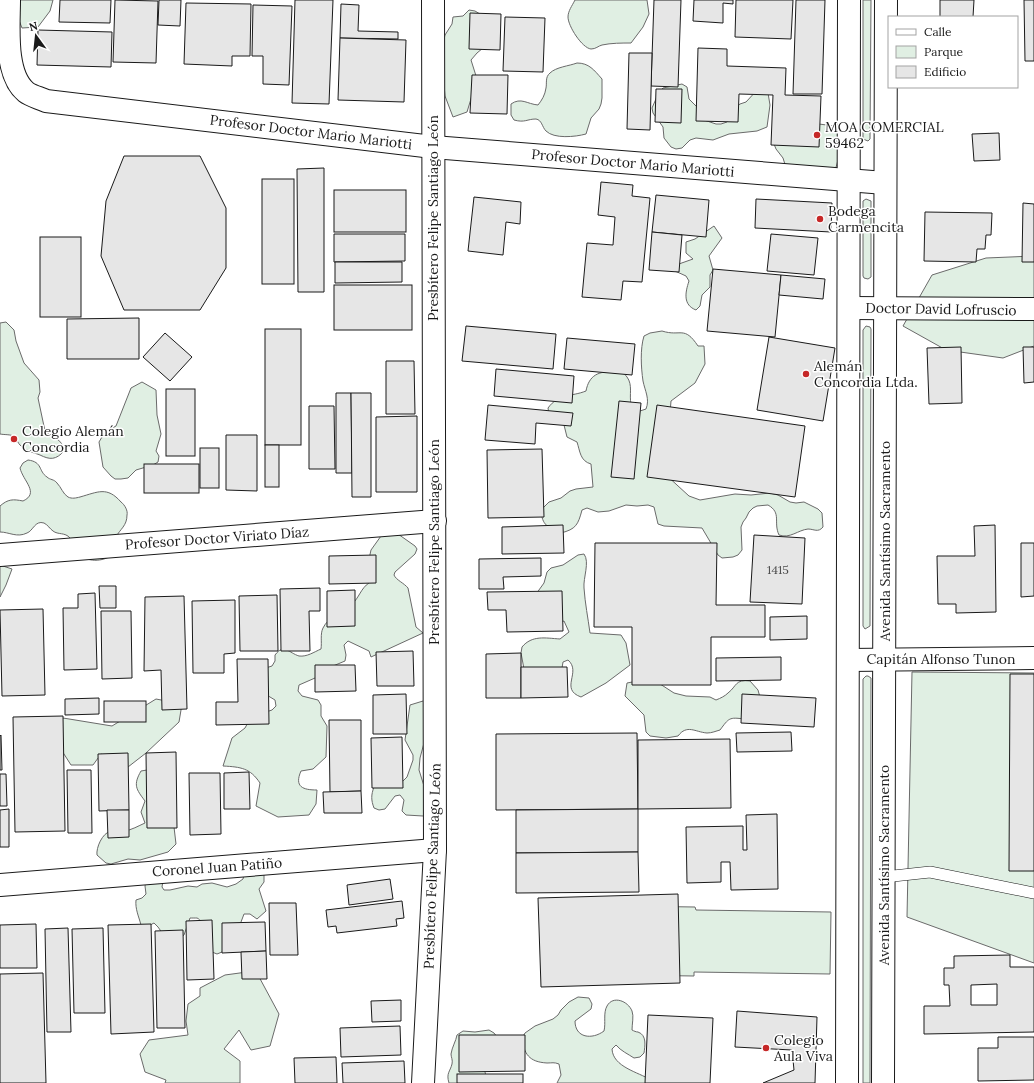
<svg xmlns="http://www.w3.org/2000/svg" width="1034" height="1083" viewBox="0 0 1034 1083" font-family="Lora,serif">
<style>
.green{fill:#e0efe3;stroke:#6a6a6a}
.building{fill:#e6e6e6;stroke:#1a1a1a;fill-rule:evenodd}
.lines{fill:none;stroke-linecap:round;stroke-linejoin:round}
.service-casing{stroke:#1a1a1a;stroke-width:12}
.minor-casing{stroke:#1a1a1a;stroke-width:24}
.primary-casing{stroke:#1a1a1a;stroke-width:24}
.service{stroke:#fff;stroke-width:11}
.minor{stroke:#fff;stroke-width:22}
.primary{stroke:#fff;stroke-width:22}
.poi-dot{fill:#c62828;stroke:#fff;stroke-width:1.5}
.labels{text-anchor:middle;stroke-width:3;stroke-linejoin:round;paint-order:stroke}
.number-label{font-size:12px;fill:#4d4d4d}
.poi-label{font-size:14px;fill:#1a1a1a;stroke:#fff;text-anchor:start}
.street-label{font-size:14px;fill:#1a1a1a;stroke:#fff}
</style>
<rect width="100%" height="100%" fill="#fff"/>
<g class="green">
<path d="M15,0H53L50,11L38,27L22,28L15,10Z"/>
<path d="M575,0H647L649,14L643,27L631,43C622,43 611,43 602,45C598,46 596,49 591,49C582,48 568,26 568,17C568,11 572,6 575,0Z"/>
<path d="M863,0H871L870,139L868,141L863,139Z"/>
<path d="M469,10L475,11L480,14L483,48L477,53L471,60L477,79L467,112L453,117L445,96L441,51L445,35L452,24L453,17L463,16Z"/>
<path d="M577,63C589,63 594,70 602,79V98L601,104L599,109L591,118L586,134C575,137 554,139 546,131C542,127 542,120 536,119C527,119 525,123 514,120L511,115V104C521,97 527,104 538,105C542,100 545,95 546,88C547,83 545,77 550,73C556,67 569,66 577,63Z"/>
<path d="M682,84L687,87L689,99L697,107L704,120L716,124H721L727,122L731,118L736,107L740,104L746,102L758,89L768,93L770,105L767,127L757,131L729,134L713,140L696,138L690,140L682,148L676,149L671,147L664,138L663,127L653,113L652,108L659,92L663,88Z"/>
<path d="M819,124L842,127L838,160L835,171L788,174L783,158L776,149L774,144Z"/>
<path d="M866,199L871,201V277L868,279L864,278L863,276V201Z"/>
<path d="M714,226L722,238L709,256L713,270L710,275V287L702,295L700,306L696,310C683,305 685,293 689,281L686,276L675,271L676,265L693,259L686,253V242L695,239Z"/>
<path d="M1034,256V346L1003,358L946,350L903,326L932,275L986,258Z"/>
<path d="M6,322L14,330L16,341L24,363L39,380L40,392L38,398L45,431C53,438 63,439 64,451C56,460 50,460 40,455C32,452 26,451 20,445C18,443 17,440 15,437C11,434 5,435 0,434V323Z"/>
<path d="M866,326L870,327L871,329L870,626L865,629L863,626V330Z"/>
<path d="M662,331C681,337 684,325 698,346H704L705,364L695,383L671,401L665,474L689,496L700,500L735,494L751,495L770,493L778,495L790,502L796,503L804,502L818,509L822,513L823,527C818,533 814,529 808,529C798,530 790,539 779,535C773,522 782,513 768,505L757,506L753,508L749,512L746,518L743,522L741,527L742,550L738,555L733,557L722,558L718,555L702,528L664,526L658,524L654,507L648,505L637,506L626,505L609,511L598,512L587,508L582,510C578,525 576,529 561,533C548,527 542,526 541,510L549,502L561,498L570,491L576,489L593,487L591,464C580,461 580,451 577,442L567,437L563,421L549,414L548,408C559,393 571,397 586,391C589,375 599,371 613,372C619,372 624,372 627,377C633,385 629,395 631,404L640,411L646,409C650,399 645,391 643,381C641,367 640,349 644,336L650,333Z"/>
<path d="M142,382L156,390L157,415L161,434L156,451L159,456L158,462L153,465L136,470L128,478L121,479H115L111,476L103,467L99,442L105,432L116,426L131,388Z"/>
<path d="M28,460C43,462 38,471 47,477C50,480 54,479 57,483C61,487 63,494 68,497C72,499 76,498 80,497C98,492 107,486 121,502C125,505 128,511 127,515C127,526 120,529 116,537C114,543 112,550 109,557C97,563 82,561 74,549C72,546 72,541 70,538C65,532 58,535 53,531C50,529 48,525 44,523C35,520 33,531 27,533C17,538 9,532 0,532V506C8,499 13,499 23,501C40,493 23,481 20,468L23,463Z"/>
<path d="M398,534L415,546L417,549L415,554L395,572L394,575C396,580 404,583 408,588L416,627L423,633L371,657L369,651L348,641L344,645L346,655L345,661L333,666L315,678L299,685L298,691L302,696L318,700L321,705V716L327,726L326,757L313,769L301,771C294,787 303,790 317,790L316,804L309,815L278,817L256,806L260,783C250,768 241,767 223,766L232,738L245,728L251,717L272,710L276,706L275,700L265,694L256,671L272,666L275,661V655C284,643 289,653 299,656C307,657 314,652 321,649C322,642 320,634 323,628C328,617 344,612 352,604C359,598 361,588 369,583V559L371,550L381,536Z"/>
<path d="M584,554C590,562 583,578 584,588C585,603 588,618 590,633L621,635L626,643L630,665L606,683L581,697C559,689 582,672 568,660L563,662L562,668L524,669L521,653L522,647C532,635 545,638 560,639L569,632L564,621L548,626L531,601L544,583L547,572L551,568L563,565L578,555Z"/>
<path d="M0,565L12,569L6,585L0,597Z"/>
<path d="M912,672L1034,673V963L907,917Z"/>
<path d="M866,676H868L871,678L870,1083H863V679Z"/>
<path d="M643,680L657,682L674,693L686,696L710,697L716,700C721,698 725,696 728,693C737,686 735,679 750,681L758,690L761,701L744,719C729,717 729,718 720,730C716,731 712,733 707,733C695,732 687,724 678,736L666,738L650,736L646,732L644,715L625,696L627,683Z"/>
<path d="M156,699L182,704L179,722L146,753L128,767L101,754L93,765H71L55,740L63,718L112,726Z"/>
<path d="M423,701L432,713L420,758L419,770L424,786L427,812L423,816L406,815L402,811L404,800L400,795L395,796L385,809L379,810L374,808C371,800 371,795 374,787L403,781L407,777L413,760V755L405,740L410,705Z"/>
<path d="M147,770L174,827L176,844L168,852L140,860L128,859L111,864L106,863L97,855C96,848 102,833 111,831C115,830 119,831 124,831C132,830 138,826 145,823L141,812L145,801C136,789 133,785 141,771Z"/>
<path d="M264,871V882L259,889L266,911L257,919L250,914H244L241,922V927L222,952L217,954L212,952C210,945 204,920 197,918C196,918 192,918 190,918L184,935L179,939L163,934L158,927L154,923L146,927L141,925C139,917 135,909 136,900L142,898L146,894L145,886L146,880L163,881L162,887L164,890H170L188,886L197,887L202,884L212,883L227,887L236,884L243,879L244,875Z"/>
<path d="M559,905L695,907L696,910L831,912L830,974L694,972V976L558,974Z"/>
<path d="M247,972L258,975L279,1014L270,1046L251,1050L239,1030L224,1049L240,1061V1083H165L166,1080L145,1072L140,1054L149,1040L188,1035L186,1021L188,1004L200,996V988L225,975Z"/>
<path d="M578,997L589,998L592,1004L591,1009L575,1021C575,1038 592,1040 604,1031C606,1023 603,1013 607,1006C613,995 628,1001 632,1011C634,1016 632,1024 632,1030C634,1031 636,1032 638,1032C647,1035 645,1046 644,1053L640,1057L634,1058C628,1054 621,1051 616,1045L612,1049C613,1067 638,1072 651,1080V1083H557L561,1075L559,1064C554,1062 552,1063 547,1063C529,1062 524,1054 522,1038L525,1033L535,1026L553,1019L558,1015L561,1010L569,1002Z"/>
<path d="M489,1030L494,1033L498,1038L484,1068L487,1080L484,1083H449C446,1073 450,1072 452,1064C453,1060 451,1057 451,1054C452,1047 456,1041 457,1035L463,1031L475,1032Z"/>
</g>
<g class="building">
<path d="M60,0H111L110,23L59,22Z"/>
<path d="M115,0L158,1L156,63L113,62Z"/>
<path d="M159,0H181L180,26L158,25Z"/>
<path d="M295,0H333L329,104L292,103Z"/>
<path d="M654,0H681L678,87L651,86Z"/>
<path d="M694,0H733V4L723,3V23L693,21Z"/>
<path d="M736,0H793L791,39L735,37Z"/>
<path d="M796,0H825L822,94H793Z"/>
<path d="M940,0H974L973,17H940Z"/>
<path d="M1024,0H1034V61H1025Z"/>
<path d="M186,3L251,4L250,56H232V66L184,64Z"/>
<path d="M341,4L359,5L358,31L398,32V39L340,38Z"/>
<path d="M253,5L292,6L289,85L263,84V56H252Z"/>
<path d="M470,13L501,14L500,50L469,49Z"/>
<path d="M505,17L545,18L543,72L503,71Z"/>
<path d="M38,30L112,32L111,67L37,65Z"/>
<path d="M340,38L406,40L404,102L338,100Z"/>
<path d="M698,48L727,49V66L786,68L785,95L821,96L819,147L771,145L773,95L739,94L738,122L696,121Z"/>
<path d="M629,53H652L650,130L627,129Z"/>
<path d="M472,75H508L507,114L470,113Z"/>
<path d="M656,89H682L681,123L655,122Z"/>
<path d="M999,133L1000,160L974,161L972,134Z"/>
<path d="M124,156H200L226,208V268L200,310H124L101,256L106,201Z"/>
<path d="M324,168V292H298L297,169Z"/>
<rect x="262" y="179" width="32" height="105"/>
<path d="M601,182L633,185L632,196L650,198L642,282L623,281L621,300L582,297L587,243L613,245L615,217L598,215Z"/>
<rect x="334" y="190" width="72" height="42"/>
<path d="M656,195L709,200L706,237L652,232Z"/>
<path d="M474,197L521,202L520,224L506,222L503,255L468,251Z"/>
<path d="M756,199L832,203L831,232L755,228Z"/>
<path d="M1023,203L1034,204V262H1022Z"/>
<path d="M925,212L992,213L991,235H986L985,249H977L976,262L924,261Z"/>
<path d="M652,232L682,235L679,272L649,270Z"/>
<path d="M334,234H405V261L334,262Z"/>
<path d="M771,234L818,238L814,275L767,271Z"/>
<rect x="40" y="237" width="41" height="80"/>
<path d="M335,262H402V282L335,283Z"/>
<path d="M713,269L781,275L775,337L707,331Z"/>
<path d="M781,275L825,279L823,299L779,295Z"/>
<rect x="334" y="285" width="78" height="45"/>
<path d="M139,318V359H67V319Z"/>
<path d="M466,326L556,334L553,369L462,361Z"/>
<rect x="265" y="329" width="36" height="116"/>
<path d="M165,333L192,357L170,381L143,357Z"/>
<path d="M769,337L835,348L823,421L757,410Z"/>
<path d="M567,338L635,344L632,375L564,369Z"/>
<path d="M961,347L962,403L929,404L927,348Z"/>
<path d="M1023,347H1034V382L1024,383Z"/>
<path d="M386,361H414L415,414H386Z"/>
<path d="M496,369L574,376L572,403L494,396Z"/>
<rect x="166" y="389" width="29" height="67"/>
<path d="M336,393H351L352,473H336Z"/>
<path d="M351,393H371V497H352Z"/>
<path d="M619,401L641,403L634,479L611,477Z"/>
<path d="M488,405L573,413L571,426L536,423L535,444L485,440Z"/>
<path d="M657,405L805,426L795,497L647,477Z"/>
<path d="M309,406H334L335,469H309Z"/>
<path d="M417,416V492H376V417Z"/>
<path d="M226,435H257V491L226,490Z"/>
<rect x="265" y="445" width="14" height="42"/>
<rect x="200" y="448" width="19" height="40"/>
<path d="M542,449L544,517L488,518L487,450Z"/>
<rect x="144" y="464" width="55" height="29"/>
<path d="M563,525L564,553L502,554V527Z"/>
<path d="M995,525L996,612L956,613V604H938L937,556H975L974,526Z"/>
<path d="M754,535L805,538L802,604L750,602Z"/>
<path d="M595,543H717L716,605H765V637H711V685H632V627H594Z"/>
<path d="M1021,543H1034V596L1021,597Z"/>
<path d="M376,555V583L329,584V556Z"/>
<path d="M541,558V576L503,577L504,589H479V559Z"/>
<path d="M99,586H116V608H100Z"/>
<path d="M320,588V611H309L310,651H281L280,589Z"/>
<path d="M355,590V626L327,627V591Z"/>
<path d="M562,591L563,631L507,632L506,610H488L487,592Z"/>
<path d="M95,593L97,669L64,670L63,608H78V594Z"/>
<path d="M277,595L278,651H240L239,596Z"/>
<path d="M184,596L187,709L162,710L161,670L144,671L145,597Z"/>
<path d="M235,600V653L224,654V673H193L192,601Z"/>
<path d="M43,609L45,695L2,696L0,610Z"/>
<path d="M101,611H131L132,678L102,679Z"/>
<path d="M807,616V639L770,640V617Z"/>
<path d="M413,651L414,686H377L376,652Z"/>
<path d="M521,653V698H486V654Z"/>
<path d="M781,657V680L716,681V658Z"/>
<path d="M237,659H268L269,724L216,725V702H238Z"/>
<path d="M315,665H355L356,691L315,692Z"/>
<path d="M521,667H567L568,697L521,698Z"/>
<path d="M1010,674H1034V871H1009Z"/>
<path d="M406,694L407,734H373V695Z"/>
<path d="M742,694L816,698L814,727L741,723Z"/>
<path d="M99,698V714L65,715V699Z"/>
<rect x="104" y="701" width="42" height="21"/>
<path d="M63,716L65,831L15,832L13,717Z"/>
<path d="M329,720H361V791L330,792Z"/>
<path d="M791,732L792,751L737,752L736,733Z"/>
<path d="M637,733L638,809L496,810V734Z"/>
<path d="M1,735L2,770H0V736Z"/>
<path d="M402,737L403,788H372L371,738Z"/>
<path d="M730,739L731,808L638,809V740Z"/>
<path d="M176,752L177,828H147L146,753Z"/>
<path d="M128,753L129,810L99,811L98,754Z"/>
<path d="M67,770H91L92,833H68Z"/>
<path d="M249,772L250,809H224V773Z"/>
<path d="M189,773H220L221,834L190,835Z"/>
<path d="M0,774H6L7,806H0Z"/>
<path d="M361,791L362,813H324L323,792Z"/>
<path d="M9,809V847H0V810Z"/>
<path d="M638,809V852L516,853V810Z"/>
<path d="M107,810H129V837L108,838Z"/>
<path d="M777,814L778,889L731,890L730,862H721V882L687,883L686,827L743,826V850H747L746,815Z"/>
<path d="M638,852L639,892L516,893V853Z"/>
<path d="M390,879L393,899L349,905L347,885Z"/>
<path d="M678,894L680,983L541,987L538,898Z"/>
<path d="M402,901L404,918L396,919L397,926L337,933L336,926L328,927L326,910Z"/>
<path d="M269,903H296L298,955H270Z"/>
<path d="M212,920L214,979L187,980L186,921Z"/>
<path d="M265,922L266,951L222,953V923Z"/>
<path d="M36,924L37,968H0V925Z"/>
<path d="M151,924L154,1032L111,1034L108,925Z"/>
<path d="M68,928L71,1032H47L45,929Z"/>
<path d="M103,928L105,1013H74L72,929Z"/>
<path d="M183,930L185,1028H157L155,931Z"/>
<path d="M266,951L267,979H242L241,952Z"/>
<path d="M1010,955V967H1034V1032L924,1034V1006H950L949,985H944V968H954V956ZM997,984V1005H971V985Z"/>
<path d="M43,973L46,1083H0V974Z"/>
<path d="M401,1000V1021L372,1022L371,1001Z"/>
<path d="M737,1011L817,1017L815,1083H763L794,1070L792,1050L735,1047Z"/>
<path d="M648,1015L713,1018L710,1083H645Z"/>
<path d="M400,1026L401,1055L341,1057L340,1028Z"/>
<path d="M459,1035H525V1071L459,1072Z"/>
<path d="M998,1037H1034V1080L978,1081V1048H998Z"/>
<path d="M336,1057L337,1083H295L294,1058Z"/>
<path d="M404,1061L405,1083H343L342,1063Z"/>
<rect x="457" y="1074" width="66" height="9"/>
</g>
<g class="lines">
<g class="service-casing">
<path id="service" d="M884,877L930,872L1034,893"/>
</g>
<g class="minor-casing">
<g id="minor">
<path d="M9,0C9,26 4,74 26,92C31,96 40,98 46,101L433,147L885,183"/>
<path d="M849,308L1034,309"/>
<path d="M0,555L435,521"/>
<path d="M848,660L1034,658"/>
<path d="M0,885L435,850"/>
<path d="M423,1083L435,850L433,0"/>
</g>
</g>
<g class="primary-casing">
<g id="primary">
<path d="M847,1083L849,0"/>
<path d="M883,1083L886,0"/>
</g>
</g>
<use href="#service" class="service"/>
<use href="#minor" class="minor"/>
<use href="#primary" class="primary"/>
</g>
<g class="poi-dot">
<circle cx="817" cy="135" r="4"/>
<circle cx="820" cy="219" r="4"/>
<circle cx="806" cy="374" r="4"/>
<circle cx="14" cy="439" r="4"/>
<circle cx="766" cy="1048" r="4"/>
</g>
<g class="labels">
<g class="number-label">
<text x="778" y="574">1415</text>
</g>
<g class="poi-label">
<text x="825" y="132">MOA COMERCIAL<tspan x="825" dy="16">59462</tspan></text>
<text x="828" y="216">Bodega<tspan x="828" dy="16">Carmencita</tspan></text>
<text x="814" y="371">Alemán<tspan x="814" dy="16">Concordia Ltda.</tspan></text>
<text x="22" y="436">Colegio Alemán<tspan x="22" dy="16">Concordia</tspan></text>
<text x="774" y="1045">Colegio<tspan x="774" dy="16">Aula Viva</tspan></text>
</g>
<g class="street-label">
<text transform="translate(311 132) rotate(7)" y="5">Profesor Doctor Mario Mariotti</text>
<text transform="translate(633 163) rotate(5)" y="5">Profesor Doctor Mario Mariotti</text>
<text transform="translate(433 218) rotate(-90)" y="5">Presbítero Felipe Santiago León</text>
<text transform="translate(941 309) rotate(1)" y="5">Doctor David Lofruscio</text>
<text transform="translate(217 538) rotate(-4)" y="5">Profesor Doctor Viriato Díaz</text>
<text transform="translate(885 541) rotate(-90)" y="5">Avenida Santísimo Sacramento</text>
<text transform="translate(434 542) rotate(-90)" y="5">Presbítero Felipe Santiago León</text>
<text x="941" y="664">Capitán Alfonso Tunon</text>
<text transform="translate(884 865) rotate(-90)" y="5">Avenida Santísimo Sacramento</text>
<text transform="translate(432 866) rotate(-88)" y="5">Presbítero Felipe Santiago León</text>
<text transform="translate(217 867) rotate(-4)" y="5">Coronel Juan Patiño</text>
</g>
</g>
<rect x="888" y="16" width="130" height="72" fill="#ffffff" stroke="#a3a3a3"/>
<rect x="896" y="29" width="20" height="6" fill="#ffffff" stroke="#a3a3a3"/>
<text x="924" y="36" font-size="12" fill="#1a1a1a">Calle</text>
<rect x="896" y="46" width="20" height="12" fill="#e0efe3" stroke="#a3a3a3"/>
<text x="924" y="56" font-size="12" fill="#1a1a1a">Parque</text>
<rect x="896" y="66" width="20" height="12" fill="#e6e6e6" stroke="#a3a3a3"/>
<text x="924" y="76" font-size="12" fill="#1a1a1a">Edificio</text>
<g transform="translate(36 36) rotate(345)" stroke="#ffffff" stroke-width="3" paint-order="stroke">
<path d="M0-3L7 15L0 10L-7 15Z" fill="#1a1a1a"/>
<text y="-6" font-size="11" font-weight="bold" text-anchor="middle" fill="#1a1a1a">N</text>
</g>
</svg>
